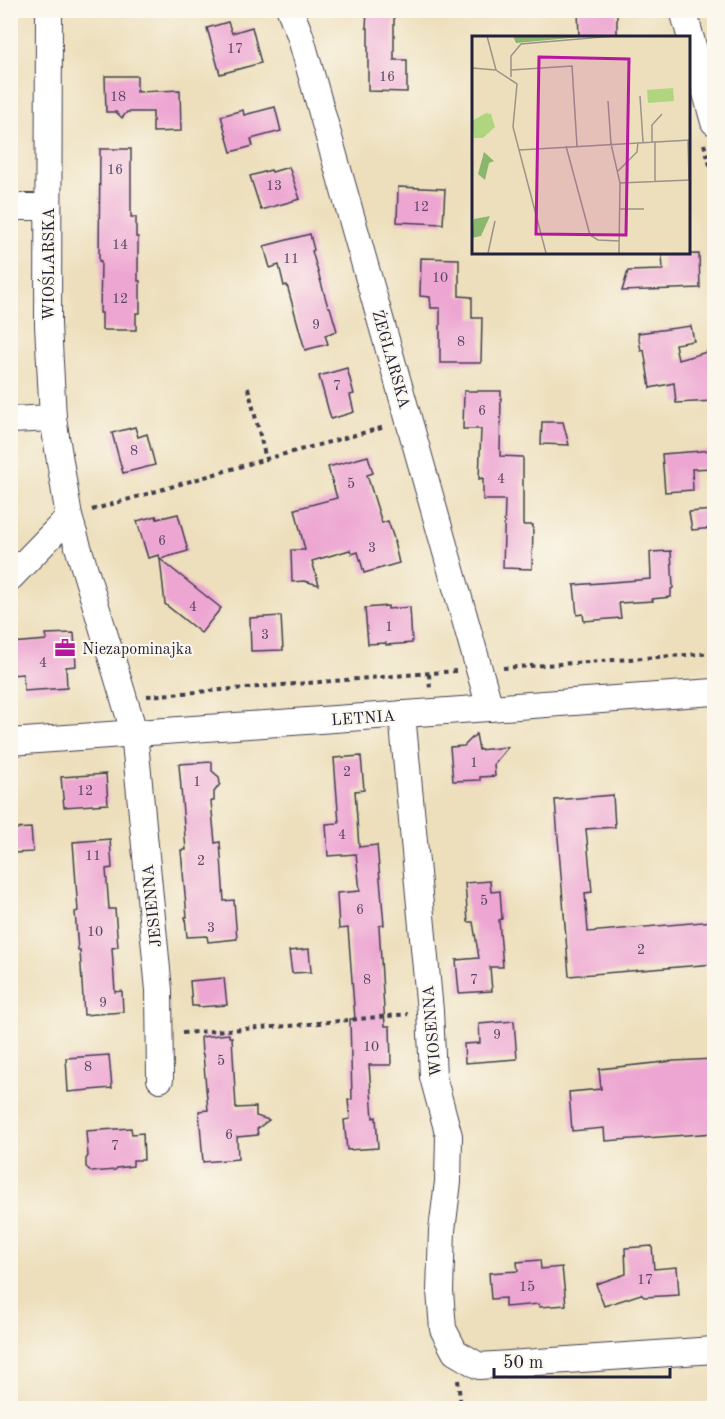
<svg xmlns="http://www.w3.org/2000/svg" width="725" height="1419" viewBox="0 0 725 1419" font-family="'Old Standard TT',serif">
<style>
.building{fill:#eda6d2}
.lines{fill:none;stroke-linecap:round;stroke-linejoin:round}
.minor-casing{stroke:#403e4e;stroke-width:28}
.path{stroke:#403e4e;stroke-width:4;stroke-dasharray:4.5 4.5;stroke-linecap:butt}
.minor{stroke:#fff;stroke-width:26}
.labels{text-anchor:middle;stroke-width:4.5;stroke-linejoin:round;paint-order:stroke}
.number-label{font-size:14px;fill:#554361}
.street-label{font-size:16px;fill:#22223b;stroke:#fbf7ec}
.poi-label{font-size:16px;fill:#22223b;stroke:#fbf7ec;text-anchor:start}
.inset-road{fill:none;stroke:#9c9388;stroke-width:1.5}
.view{fill:#b5179e;fill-opacity:0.15;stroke:#b5179e;stroke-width:3}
.inset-edge{fill:none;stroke:#22223b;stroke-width:3}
</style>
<rect width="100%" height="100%" fill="#fbf7ec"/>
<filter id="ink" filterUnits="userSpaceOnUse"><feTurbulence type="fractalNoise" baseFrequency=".0167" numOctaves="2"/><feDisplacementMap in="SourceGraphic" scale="12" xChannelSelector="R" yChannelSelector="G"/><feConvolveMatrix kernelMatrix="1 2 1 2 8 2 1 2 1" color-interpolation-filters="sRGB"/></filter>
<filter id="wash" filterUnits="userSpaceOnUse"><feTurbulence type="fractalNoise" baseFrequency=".008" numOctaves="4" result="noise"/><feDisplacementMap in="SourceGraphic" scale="24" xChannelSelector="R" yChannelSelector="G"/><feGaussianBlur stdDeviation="1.35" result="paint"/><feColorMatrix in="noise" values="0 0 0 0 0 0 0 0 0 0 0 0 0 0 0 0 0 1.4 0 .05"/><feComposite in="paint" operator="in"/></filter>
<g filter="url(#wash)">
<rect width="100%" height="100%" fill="#eddfbc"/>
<g id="blocks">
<g class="building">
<path d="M367,10H394V60H407V92L368,91V28H366Z"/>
<path d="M578,10H617V38H579Z"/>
<path d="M228,22L232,33L252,27L261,63L220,74L207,28Z"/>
<path d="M105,76H137V92L180,90L181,131L153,132V112H127L122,118L116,112H106Z"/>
<path d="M275,107L281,131L251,139L253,146L231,152L221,116L243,110L244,115Z"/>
<path d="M100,149H131V217H136V237H138V281H140V313H136V330H102V313H100L101,261H99Z"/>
<path d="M289,167L300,199L261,210L250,176L271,170L272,172Z"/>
<path d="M398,187L445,189L443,224L397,222Z"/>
<path d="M310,234L314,250L312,251L328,307H330L337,331L325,335L328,344L305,350L287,285L284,286L279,265L270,268L264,246Z"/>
<path d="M699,254L700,288L622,291L628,271L663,270L662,255Z"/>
<path d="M421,258L459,259V296L472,297V318H482L481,363H440V308H431L430,297L420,296Z"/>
<path d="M691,326L694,341L675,344L678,360L714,350V401L676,403L674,383L650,388L644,350L641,351L638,333Z"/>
<path d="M347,368L354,394L350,395L354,412L331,419L319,376Z"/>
<path d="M464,391H501L500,456L523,457V525H533L532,569L503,568L505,500H483V478L479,479L481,429H463Z"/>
<path d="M542,422H563L569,445L541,444Z"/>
<path d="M135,427L138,437L147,434L155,465L123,473L112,433Z"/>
<path d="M714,450V468L692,469L693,490L665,492L662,454Z"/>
<path d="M368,456L373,473L367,475L382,523L388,521L395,542H394L399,563L364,573L358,552L352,554L350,550L312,561L319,585L304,581L292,582L291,550H305L295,509L337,498L328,467Z"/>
<path d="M714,510V528L692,530L689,512Z"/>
<path d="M178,514L188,551L160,559L159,555L148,558L137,521L156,516L157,519Z"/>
<path d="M671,551L673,588L671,589V597L652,599L653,601L619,603L621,618L584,621L583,614L577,615L574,585L651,579L650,552Z"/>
<path d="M160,559L221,608L201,633L165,604Z"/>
<path d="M388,606V609L410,607L412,643L386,645V643L368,644L365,608Z"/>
<path d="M281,616L283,650L251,651L250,618Z"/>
<path d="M74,633L76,666L66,667L67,688L24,691L23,674L10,675V643L47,640L46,634Z"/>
<path d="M476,734L479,750L508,747L494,764L495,776L480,777V780L453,781L450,747L464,746Z"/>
<path d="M361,756L364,790L355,791L359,847L377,845L384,925L379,926L385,1026H390L391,1065H369L373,1118L376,1117L378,1148L347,1150L344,1120L350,1119L348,1100L352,1099L350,1019H355L348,928L339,929L337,893L360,891L356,854L328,856L326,824L339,823L334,758Z"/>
<path d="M212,762V771L219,777L220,784L214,792V801H211L215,843L220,842L224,901L234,900L237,939L208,942L207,936L187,937L185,917H187L181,850H186L179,764Z"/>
<path d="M106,774L108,804L64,807L61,777Z"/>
<path d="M613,795L615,827L586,829L592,892L585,893L588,932L714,921V964L569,976L555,800Z"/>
<path d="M31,828L33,852L13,853L11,829Z"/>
<path d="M110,839L112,868L106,869L109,909H115L118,947L112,948L115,992L122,991L123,1012L84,1015L80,950H78L75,912L78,911L73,842Z"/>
<path d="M490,881L491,892L500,891L502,919L499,920L503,967H490L492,991L459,993L456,960L479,958L473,922H468L465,883Z"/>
<path d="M309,949L311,972L292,973L289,951Z"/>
<path d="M224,978L227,1005L198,1007V1006H192L190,981Z"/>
<path d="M514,1021L517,1059L465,1063L464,1044L480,1043L479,1024Z"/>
<path d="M229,1034V1037H232L236,1108L256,1107V1116L269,1120L257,1129L258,1135L237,1137L238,1159L203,1162L199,1111L208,1110L203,1054H202L201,1037Z"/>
<path d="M109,1055L112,1088L68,1092L66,1058Z"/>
<path d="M714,1059V1133L605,1141L604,1128L572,1131L569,1092L601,1089L599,1069L674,1061Z"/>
<path d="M131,1128L132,1134L143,1133L144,1160H133V1166L117,1168L115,1170L92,1172L86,1167V1159L88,1156L86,1131Z"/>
<path d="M652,1246L654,1269L677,1267L679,1295L644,1297L641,1294L604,1306L596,1284L626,1274L625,1248Z"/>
<path d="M540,1260L541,1269L562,1267L566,1305L540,1307L539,1304L505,1307V1298L491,1299L489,1273L518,1271L517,1262Z"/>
</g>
</g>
</g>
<g filter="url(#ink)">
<use href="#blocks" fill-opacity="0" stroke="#403e4e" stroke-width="1.5"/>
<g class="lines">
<g class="minor-casing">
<g id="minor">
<path d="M49,10L48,325L53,418L69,517L134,732L159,990L160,1079"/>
<path d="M290,10L300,35L490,708"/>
<path d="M683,10L714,122"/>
<path d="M10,207H48"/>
<path d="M10,420L53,418"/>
<path d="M10,578L69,517"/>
<path d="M402,714L430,1011L433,1077L449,1136L448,1182L442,1230L440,1291L443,1329L455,1352L479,1366L714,1350"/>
<path d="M10,742L714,692"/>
</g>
</g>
<g class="path">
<path d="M704,144L714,179"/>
<path d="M248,388L266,459"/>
<path d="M92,510L266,459L385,427"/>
<path d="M503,668L714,653"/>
<path d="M429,674L430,690"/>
<path d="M147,696L456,671"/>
<path d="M182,1033L289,1026L408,1014"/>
<path d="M458,1380L461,1408"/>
</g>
<use href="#minor" class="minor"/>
</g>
</g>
<defs>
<g id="office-bare" transform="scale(1.62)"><path d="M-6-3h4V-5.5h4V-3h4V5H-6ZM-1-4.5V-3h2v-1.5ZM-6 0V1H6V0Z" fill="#b5179e" stroke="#fbf7ec" stroke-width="2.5" paint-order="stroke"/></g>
</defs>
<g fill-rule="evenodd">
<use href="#office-bare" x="65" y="648"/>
</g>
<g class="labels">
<g class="number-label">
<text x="235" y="53">17</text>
<text x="387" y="81">16</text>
<text x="118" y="101">18</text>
<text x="115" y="174">16</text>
<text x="274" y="190">13</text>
<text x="421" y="211">12</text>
<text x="120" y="249">14</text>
<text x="291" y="263">11</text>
<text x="440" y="282">10</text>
<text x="120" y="303">12</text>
<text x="316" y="329">9</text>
<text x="461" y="346">8</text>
<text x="337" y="390">7</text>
<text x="482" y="415">6</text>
<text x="134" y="455">8</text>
<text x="501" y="483">4</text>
<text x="351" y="488">5</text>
<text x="162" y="545">6</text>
<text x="372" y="552">3</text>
<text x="193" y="611">4</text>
<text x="389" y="631">1</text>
<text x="265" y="639">3</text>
<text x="43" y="667">4</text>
<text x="474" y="767">1</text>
<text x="347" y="776">2</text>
<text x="197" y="786">1</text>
<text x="85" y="795">12</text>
<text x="342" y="839">4</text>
<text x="93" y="860">11</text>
<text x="201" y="865">2</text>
<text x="484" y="905">5</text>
<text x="360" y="914">6</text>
<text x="211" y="932">3</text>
<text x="95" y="936">10</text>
<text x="641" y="954">2</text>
<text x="367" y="984">8</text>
<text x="474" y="984">7</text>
<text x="103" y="1007">9</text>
<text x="497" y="1039">9</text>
<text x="371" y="1051">10</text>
<text x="221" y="1065">5</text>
<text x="88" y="1071">8</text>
<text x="229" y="1139">6</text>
<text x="115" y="1150">7</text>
<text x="645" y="1284">17</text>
<text x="527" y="1291">15</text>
</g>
<g class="street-label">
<text transform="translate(48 264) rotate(-90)" y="6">WIOŚLARSKA</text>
<text transform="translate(392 359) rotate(74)" y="6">ŻEGLARSKA</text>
<text transform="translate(363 717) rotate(-4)" y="6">LETNIA</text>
<text transform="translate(151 906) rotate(-96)" y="6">JESIENNA</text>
<text transform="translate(431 1031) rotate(-95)" y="6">WIOSENNA</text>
</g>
<g class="poi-label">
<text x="82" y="654">Niezapominajka</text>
</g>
</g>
<g transform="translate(472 36)">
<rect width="218" height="218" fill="#eddfbc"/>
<path d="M201,52L202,65L176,67L175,54ZM14,77L19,78L23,91L11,102H2L0,85Z" fill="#afd57e"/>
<path d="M41,0H120L44,7ZM12,116L22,125L17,127L13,144L6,138ZM18,180L9,200L0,202L2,183Z" fill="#8bb66d"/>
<path class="inset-road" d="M15,0L24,34L45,48L41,91L74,217M0,32L24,34M39,34L100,30L105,110M39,41V20L49,8L142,0M168,60L171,106M136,65L139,108L148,147L147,217M216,104L217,144M183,105V146M180,106V89L190,78M94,110L118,199L126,204L147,205M47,114L218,104M146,135L165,116L166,106M148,147L218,144M148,173H172M16,217L23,185"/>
<path class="view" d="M67,21L157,23L154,199L64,198Z"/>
<rect width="218" height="218" class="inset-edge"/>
</g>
<rect width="725" height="1419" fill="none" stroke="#fbf7ec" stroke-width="36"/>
<path d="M494 1368v9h176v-9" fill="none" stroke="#22223b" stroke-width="3"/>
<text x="503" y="1368" font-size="18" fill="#22223b" stroke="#fbf7ec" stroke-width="4.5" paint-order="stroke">50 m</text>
</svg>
